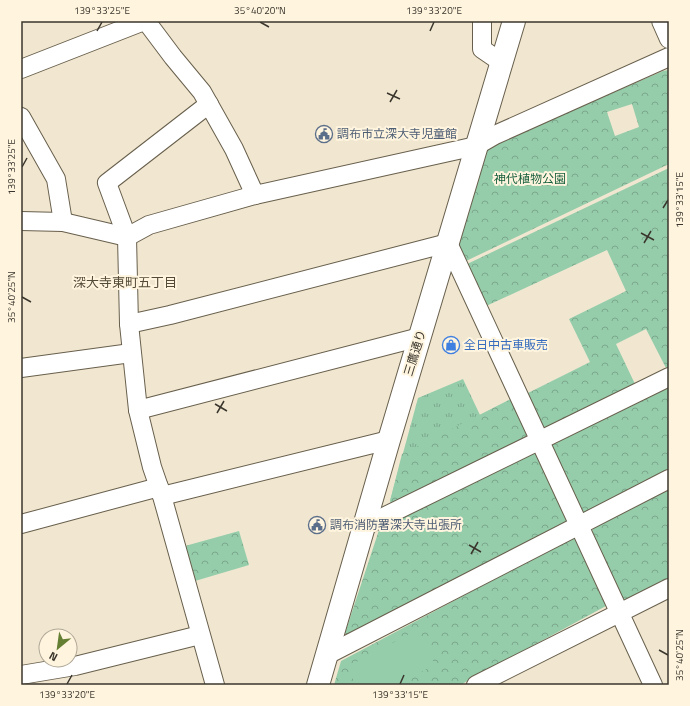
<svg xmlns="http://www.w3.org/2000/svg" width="690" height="706" viewBox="0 0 690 706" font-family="'Titillium Web','Noto Sans JP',sans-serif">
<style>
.grass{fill:url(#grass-tufts)}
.park{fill:url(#park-crowns);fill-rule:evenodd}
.pitch{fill:#95cdab}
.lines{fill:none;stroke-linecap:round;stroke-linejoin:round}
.street-casing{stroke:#685f4c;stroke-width:20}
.secondary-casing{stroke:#685f4c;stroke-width:24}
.street{stroke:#fff;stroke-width:18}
.secondary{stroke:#fff;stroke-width:22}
.ticks{fill:none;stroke:#3a362d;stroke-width:1.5}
.labels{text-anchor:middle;stroke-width:4;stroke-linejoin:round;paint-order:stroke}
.service-label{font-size:12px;fill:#4e5e75;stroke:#fff4de;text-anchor:start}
.park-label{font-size:12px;fill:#155f3c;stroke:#fff4de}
.shop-label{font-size:12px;fill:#366cbe;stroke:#fff4de;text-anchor:start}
.street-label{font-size:12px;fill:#3a362d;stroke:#fff4de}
.neighbourhood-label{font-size:13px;fill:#534a38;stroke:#fff4de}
.neatline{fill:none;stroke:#3a362d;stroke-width:1.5}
.ticks-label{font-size:10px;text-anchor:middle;fill:#3a362d}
</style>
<defs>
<pattern id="grass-tufts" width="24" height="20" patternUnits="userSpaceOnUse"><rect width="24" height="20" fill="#95cdab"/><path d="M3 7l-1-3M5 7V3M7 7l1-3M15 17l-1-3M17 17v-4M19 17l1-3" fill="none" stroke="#7ba78c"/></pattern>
<pattern id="park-crowns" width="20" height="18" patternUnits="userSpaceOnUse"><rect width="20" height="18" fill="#95cdab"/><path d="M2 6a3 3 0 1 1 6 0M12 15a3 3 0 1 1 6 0" fill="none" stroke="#7ba78c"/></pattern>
</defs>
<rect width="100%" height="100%" fill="#f1e7d1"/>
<path class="grass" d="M463,379L480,415L513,398L390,501L418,398Z"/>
<g class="park">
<path d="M669,70V164L464,262L458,249L488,147L663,71ZM632,104L639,127L615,136L607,112Z"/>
<path d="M669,168V366L666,368L646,329L616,344L635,384L547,428L540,425L526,394L590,362L569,319L626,291L607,250L484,307L465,265Z"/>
<path d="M669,380V472L589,514L581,511L550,445Z"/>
<path d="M513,398L526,430V439L392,507L390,501L402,454Z"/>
<path d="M533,452L538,454L570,516L568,524L349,637L345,633L380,527Z"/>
<path d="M669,487V580L629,601L622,598L592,533L593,526Z"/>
<path d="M239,531L249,565L195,581L185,546Z"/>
<path d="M574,537L606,606L460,685H334L341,661Z"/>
</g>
<path class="pitch" d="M417,630L435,665L395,685H356L347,667Z"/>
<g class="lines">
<g class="street-casing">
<g id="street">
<path d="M146,21L173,57L202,92L234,149L255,195"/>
<path d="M482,21V49L501,62"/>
<path d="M661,21L669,39"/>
<path d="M21,69L144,21"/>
<path d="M209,104L107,183L127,237L129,324L138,410L152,467L162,496L215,685"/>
<path d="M21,117L56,179L63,222"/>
<path d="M21,221L63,222L127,237L149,225L255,195L476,146L495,135L669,57"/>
<path d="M129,324L170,315L448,243L653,685"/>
<path d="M21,368L131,353"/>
<path d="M138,410L420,337"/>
<path d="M162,496L389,440"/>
<path d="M21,524L159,487"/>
<path d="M365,526L669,377"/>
<path d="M327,655L669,479"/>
<path d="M21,675L75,666L200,635"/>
<path d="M476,685L669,588"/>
</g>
</g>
<g class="secondary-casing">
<path id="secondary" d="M318,685L389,440L514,21"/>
</g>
<use href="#street" class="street"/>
<use href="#secondary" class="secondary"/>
</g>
<path class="ticks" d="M260,22L269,27M97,31L102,22M430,31L434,22M387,93L400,99M390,102L397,90M22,167L27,158M663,208L668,200M641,233L654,240M644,243L651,231M22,297L31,302M215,404L227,411M217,413L224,401M469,545L481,552M471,554L478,542M659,650L668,655M67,684L72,675M400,684L404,675"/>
<defs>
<g id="civic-ring" transform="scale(0.9)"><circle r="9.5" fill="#fff4de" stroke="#5c6f8a" stroke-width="1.5"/><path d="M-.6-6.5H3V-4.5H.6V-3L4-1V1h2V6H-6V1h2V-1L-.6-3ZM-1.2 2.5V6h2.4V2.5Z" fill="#5c6f8a"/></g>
<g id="shop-ring" transform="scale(0.9)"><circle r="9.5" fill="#fff4de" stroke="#3f7fe0" stroke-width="1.5"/><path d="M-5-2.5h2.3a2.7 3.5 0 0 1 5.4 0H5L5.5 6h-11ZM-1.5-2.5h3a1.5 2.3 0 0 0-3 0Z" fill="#3f7fe0"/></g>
</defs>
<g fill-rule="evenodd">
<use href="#civic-ring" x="324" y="134"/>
<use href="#shop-ring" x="451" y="345"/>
<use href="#civic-ring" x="317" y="525"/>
</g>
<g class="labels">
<g class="service-label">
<text x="337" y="138">調布市立深大寺児童館</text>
<text x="330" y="529">調布消防署深大寺出張所</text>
</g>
<g class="park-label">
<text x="530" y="183">神代植物公園</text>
</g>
<g class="shop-label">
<text x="464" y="349">全日中古車販売</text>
</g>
<g class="street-label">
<text transform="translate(415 353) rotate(-73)" y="4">三鷹通り</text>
</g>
<g class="neighbourhood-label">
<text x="125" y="287">深大寺東町五丁目</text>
</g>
</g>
<rect width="690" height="706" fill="none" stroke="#fff4de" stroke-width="44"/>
<g transform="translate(58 648) rotate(209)"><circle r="19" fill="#fff4de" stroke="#b0a897"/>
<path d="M0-3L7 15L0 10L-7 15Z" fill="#657f33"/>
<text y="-6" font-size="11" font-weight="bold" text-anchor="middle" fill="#3a362d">N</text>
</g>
<rect x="22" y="22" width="646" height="662" class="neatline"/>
<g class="ticks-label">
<text x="102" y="14">139°33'25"E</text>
<text x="260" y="14">35°40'20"N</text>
<text x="434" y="14">139°33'20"E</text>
<text transform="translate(11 167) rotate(-90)" y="4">139°33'25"E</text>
<text transform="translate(679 200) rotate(-90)" y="4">139°33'15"E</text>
<text transform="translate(11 297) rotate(-90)" y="4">35°40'25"N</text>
<text transform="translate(679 655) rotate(-90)" y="4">35°40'25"N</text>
<text x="67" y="698">139°33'20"E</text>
<text x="400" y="698">139°33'15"E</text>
</g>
</svg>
